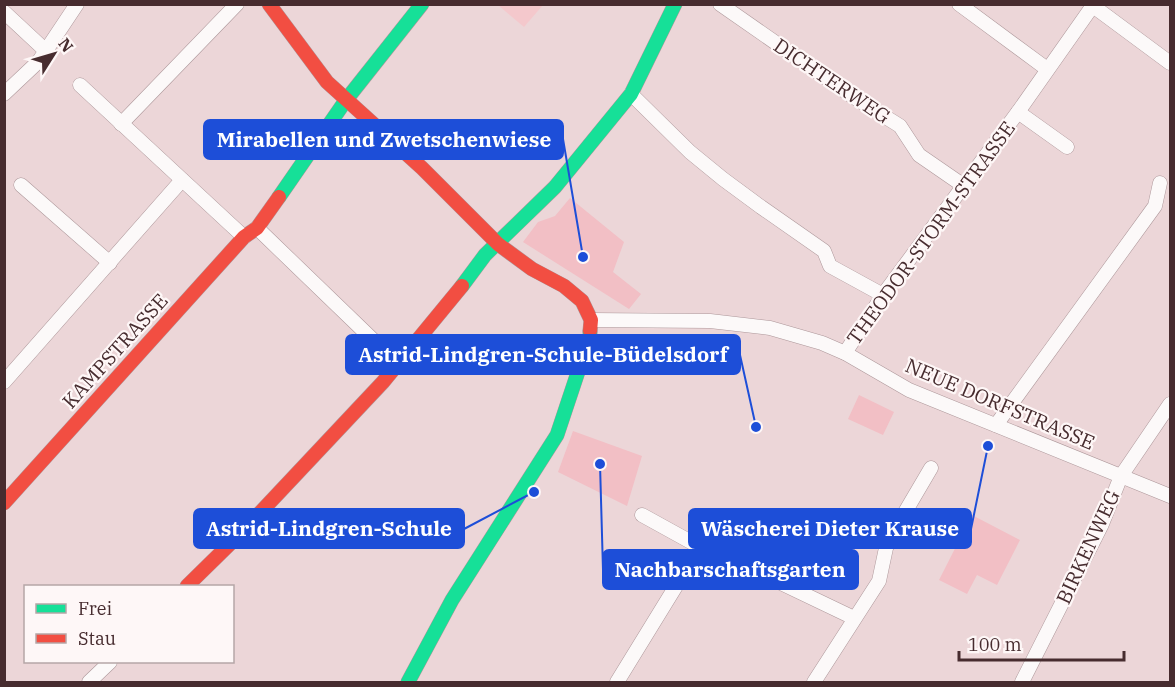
<svg xmlns="http://www.w3.org/2000/svg" width="1175" height="687" viewBox="0 0 1175 687" font-family="'IBM Plex Serif',serif">
<style>
.built{fill:#f4c8cc}
.green{fill:#f2bfc5}
.lines{fill:none;stroke-linecap:round;stroke-linejoin:round}
.street-casing{stroke:#ad979a;stroke-width:15}
.fast-casing{stroke:#ad979a;stroke-width:15}
.jam-casing{stroke:#ad979a;stroke-width:15}
.street{stroke:#fcf9f9;stroke-width:14}
.fast{stroke:#16e098;stroke-width:14}
.jam{stroke:#f24e42;stroke-width:14}
.labels{text-anchor:middle;stroke-width:4.5;stroke-linejoin:round;paint-order:stroke}
.street-label{font-size:20px;fill:#472c2f;stroke:#fef7f7}
.leader{fill:none;stroke:#1d4ed8;stroke-width:2}
.callout-dot{fill:#1d4ed8;stroke:#fef7f7;stroke-width:2}
.callout{fill:#1d4ed8;stroke:#1d4ed8;stroke-width:2}
.callout-label{font-size:21px;text-anchor:middle;font-weight:bold;fill:#fff}
</style>
<rect width="100%" height="100%" fill="#ecd6d8"/>
<path class="built" d="M498,5V4L543,5L524,27Z"/>
<g class="green">
<path d="M570,198L624,242L613,272L641,294L629,309L523,242L538,222L555,216Z"/>
<path d="M859,395L894,412L883,435L848,419Z"/>
<path d="M573,431L642,456L627,506L558,472Z"/>
<path d="M972,515L1020,540L997,585L977,575L967,594L939,580Z"/>
</g>
<g class="lines">
<g class="street-casing">
<g id="street">
<path d="M720,4L852,96L900,126L919,155L964,186"/>
<path d="M959,4L1047,69"/>
<path d="M1093,6L1170,63"/>
<path d="M4,12L46,51"/>
<path d="M80,85L244,237"/>
<path d="M4,94L39,61L77,4"/>
<path d="M631,94L690,152L723,179L761,207L824,251L830,266L883,295"/>
<path d="M1018,112L1067,147"/>
<path d="M121,124L237,4"/>
<path d="M21,185L110,263"/>
<path d="M257,228L398,364"/>
<path d="M591,320L710,321L770,328L822,343L845,353L909,390L1170,496"/>
<path d="M845,353L883,295L1018,112L1094,4"/>
<path d="M4,382L182,180"/>
<path d="M996,425L1155,206L1160,183"/>
<path d="M760,573L854,618"/>
<path d="M89,682L110,662"/>
<path d="M617,682L700,547L642,515"/>
<path d="M814,682L879,581L886,548L891,536L931,468"/>
<path d="M1022,682L1102,524L1121,476L1170,404"/>
</g>
</g>
<g class="fast-casing">
<g id="fast">
<path d="M279,197L346,100L422,4"/>
<path d="M462,286L485,255L555,187L631,94L675,4"/>
<path d="M408,682L452,600L557,435L590,336V331"/>
</g>
</g>
<g class="jam-casing">
<g id="jam">
<path d="M269,4L327,82L422,168L498,244L532,269L564,286L582,301L591,320L590,331"/>
<path d="M4,503L244,237L257,228L279,197"/>
<path d="M187,586L240,534L383,382L462,286"/>
</g>
</g>
<use href="#street" class="street"/>
<use href="#fast" class="fast"/>
<use href="#jam" class="jam"/>
</g>
<g class="labels">
<g class="street-label">
<text transform="translate(832 81) rotate(34)" y="7">DICHTERWEG</text>
<text transform="translate(931 233) rotate(-54)" y="7">THEODOR-STORM-STRASSE</text>
<text transform="translate(115 351) rotate(-48)" y="7">KAMPSTRASSE</text>
<text transform="translate(1000 404) rotate(23)" y="7">NEUE DORFSTRASSE</text>
<text transform="translate(1088 547) rotate(-65)" y="7">BIRKENWEG</text>
</g>
</g>
<path class="leader" d="M583 257L563 139M756 427L740 355M988 446L971 529M534 492L464 529M600 464L603 570"/>
<g class="callout-dot">
<circle cx="583" cy="257" r="6"/>
<circle cx="756" cy="427" r="6"/>
<circle cx="988" cy="446" r="6"/>
<circle cx="534" cy="492" r="6"/>
<circle cx="600" cy="464" r="6"/>
</g>
<g class="callout">
<rect x="204" y="120" width="359" height="39" rx="6"/>
<rect x="346" y="335" width="394" height="39" rx="6"/>
<rect x="689" y="509" width="282" height="39" rx="6"/>
<rect x="194" y="509" width="270" height="39" rx="6"/>
<rect x="603" y="550" width="255" height="39" rx="6"/>
</g>
<g class="callout-label">
<text x="384" y="147">Mirabellen und Zwetschenwiese</text>
<text x="543" y="362">Astrid-Lindgren-Schule-Büdelsdorf</text>
<text x="830" y="536">Wäscherei Dieter Krause</text>
<text x="329" y="536">Astrid-Lindgren-Schule</text>
<text x="730" y="577">Nachbarschaftsgarten</text>
</g>
<rect width="1175" height="687" fill="none" stroke="#472c2f" stroke-width="12"/>
<rect x="24" y="585" width="210" height="78" fill="#fef7f7" stroke="#b5a6a7" stroke-width="1.5"/>
<rect x="36" y="604" width="30" height="9" fill="#16e098" stroke="#b5a6a7" stroke-width="1.5"/>
<text x="78" y="615" font-size="18" fill="#472c2f">Frei</text>
<rect x="36" y="634" width="30" height="9" fill="#f24e42" stroke="#b5a6a7" stroke-width="1.5"/>
<text x="78" y="645" font-size="18" fill="#472c2f">Stau</text>
<g transform="translate(54 54) rotate(53)" stroke="#fef7f7" stroke-width="4.5" paint-order="stroke">
<path d="M0-4.5L10 22L0 15L-10 22Z" fill="#472c2f"/>
<text y="-9" font-size="16" font-weight="bold" text-anchor="middle" fill="#472c2f">N</text>
</g>
<path d="M959 651v9h165v-9" fill="none" stroke="#472c2f" stroke-width="3"/>
<text x="968" y="651" font-size="18" fill="#472c2f" stroke="#fef7f7" stroke-width="4.5" paint-order="stroke">100 m</text>
</svg>
